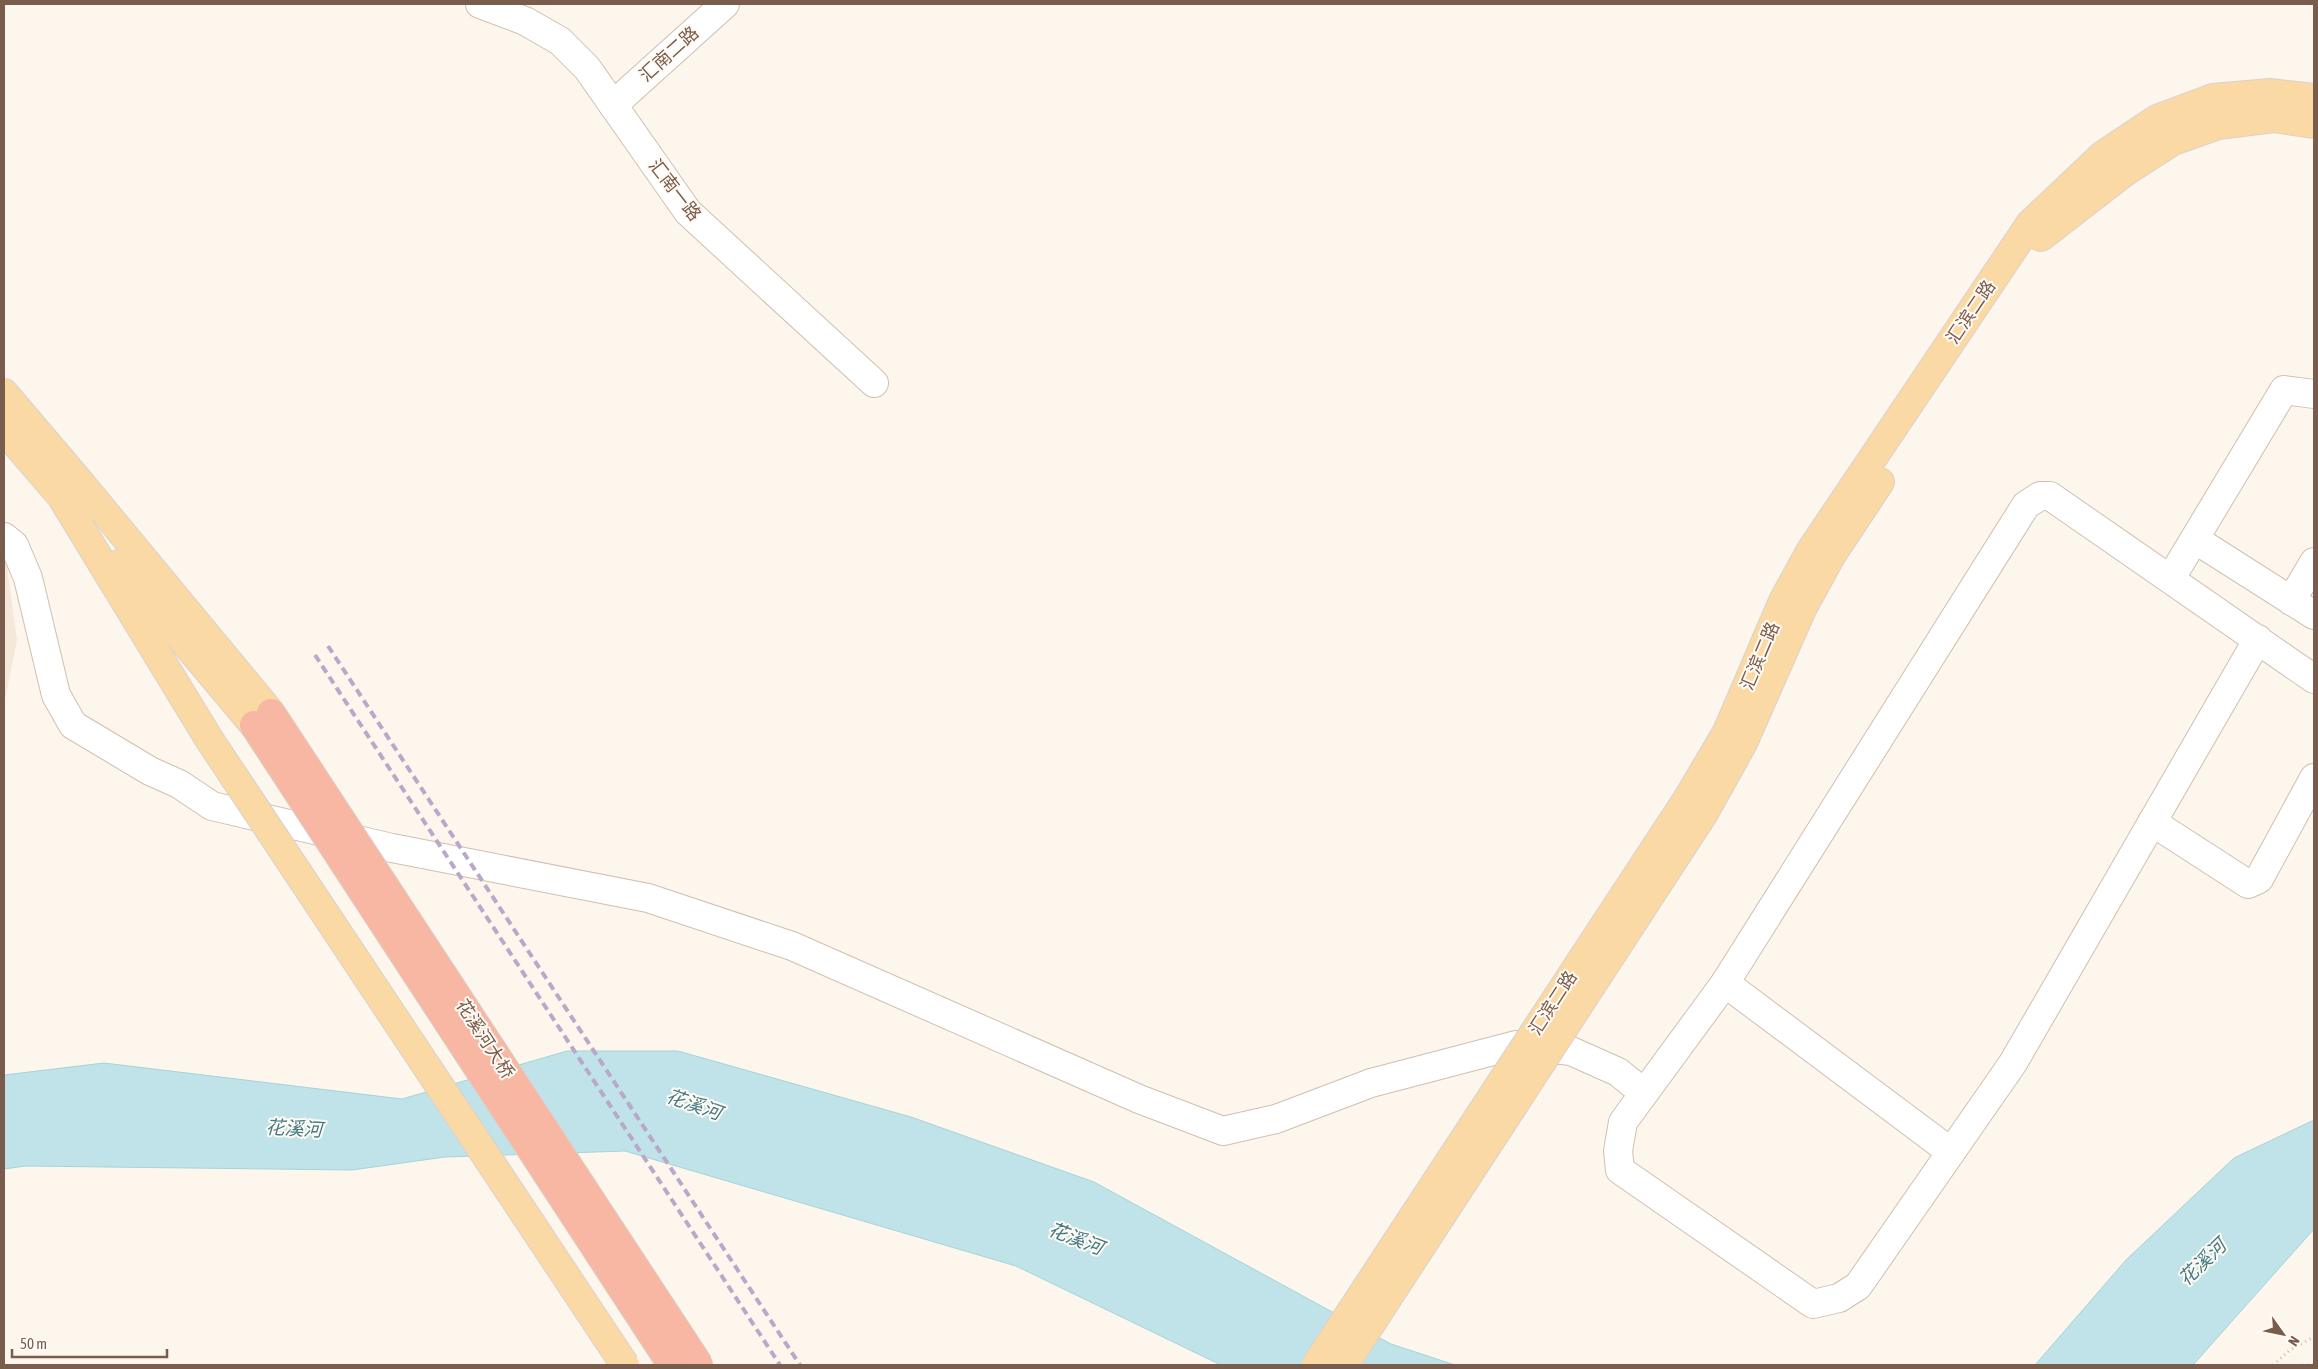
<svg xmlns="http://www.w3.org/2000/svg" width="2318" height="1369" viewBox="0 0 2318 1369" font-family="'Asap Condensed','Noto Sans SC',sans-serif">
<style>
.residential{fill:#f5e8da}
.water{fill:#bfe3e8;stroke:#a5d3da}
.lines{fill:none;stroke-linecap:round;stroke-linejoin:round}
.minor-casing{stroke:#d1beb0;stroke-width:30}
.major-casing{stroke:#dad1cd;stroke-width:30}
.path{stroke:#d9b8a5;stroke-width:3;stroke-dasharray:1 4;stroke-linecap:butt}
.minor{stroke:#fff;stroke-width:28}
.major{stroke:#fbd9a5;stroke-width:28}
.rail{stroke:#b9a8c9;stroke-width:4;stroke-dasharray:8 5;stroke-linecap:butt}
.major-bridge-casing{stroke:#dad1cd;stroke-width:30;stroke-linecap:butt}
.highway-bridge-casing{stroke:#dad1cd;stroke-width:30;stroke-linecap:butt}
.major-bridge{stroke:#fbd9a5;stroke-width:28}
.highway-bridge{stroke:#f7b7a3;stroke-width:28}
.labels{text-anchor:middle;stroke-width:4;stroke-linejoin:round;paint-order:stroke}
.street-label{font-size:18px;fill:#7a5c4d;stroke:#fffaf3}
.water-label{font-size:19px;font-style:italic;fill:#437c86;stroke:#fffaf3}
</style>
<rect width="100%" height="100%" fill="#fdf6ec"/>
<path class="residential" d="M4,558L6,560L17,640L4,705Z"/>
<g class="water">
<path d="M567,1051H678L911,1117L1094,1182L1391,1344L1455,1365H1221L1016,1266L625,1151L445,1157L352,1170L26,1166L4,1169V1075L104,1063L402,1099Z"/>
<path d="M2314,1120V1229L2193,1365H2035L2126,1260L2234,1158Z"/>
</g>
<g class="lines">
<g class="minor-casing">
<g id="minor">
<path d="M480,4L525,21L560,41L587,68L688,212L874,383"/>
<path d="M613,105L725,4"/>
<path d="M4,537L14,545L28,578L56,695L73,725L150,771L179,784L212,806L392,848L648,898L792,946L1139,1099L1223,1131L1276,1119L1371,1083L1516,1045L1571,1051L1618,1072L1644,1093"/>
<path d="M2196,540L2314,615"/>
<path d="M2171,578L2284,390L2314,394"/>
<path d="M2291,601L2314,562"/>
<path d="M2258,639L2013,1063L1858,1286L1839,1298L1813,1304L1620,1170L1618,1151L1623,1122L1725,983L2026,505L2040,496H2050C2138,556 2226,617 2314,679"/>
<path d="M2152,822L2248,884L2259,879L2314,778"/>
<path d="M1725,983L1951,1152"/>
</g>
</g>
<g class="major-casing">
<g id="major">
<path d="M2041,237L2125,172L2173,141L2218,125L2274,118L2314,124"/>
<path d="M4,393L78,480L271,713"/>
<path d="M4,430L61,496L209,739"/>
<path d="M119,564L254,725"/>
<path d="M1688,798L1727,732L1783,601L1811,550L2030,224L2103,155L2157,119L2213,98L2270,93L2314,98"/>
<path d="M1704,813L1743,743L1803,607L1831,556L1880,482"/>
</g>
</g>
<g class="path">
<path d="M2273,1365L2290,1350L2314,1337"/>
<path d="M2302,1365H2314"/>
</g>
<use href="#minor" class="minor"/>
<use href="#major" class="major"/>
<g class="rail">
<path d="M328,646L800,1365"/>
<path d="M315,655L780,1365"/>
</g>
<g class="major-bridge-casing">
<g id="major-bridge">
<path d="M209,739L625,1365"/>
<path d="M1316,1365L1688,798"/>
<path d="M1344,1365L1704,813"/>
</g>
</g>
<g class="highway-bridge-casing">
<g id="highway-bridge">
<path d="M271,713L699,1365"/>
<path d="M254,725L672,1365"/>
</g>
</g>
<use href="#major-bridge" class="major-bridge"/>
<use href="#highway-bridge" class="highway-bridge"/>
</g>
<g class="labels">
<g class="street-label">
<text transform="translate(669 54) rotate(-42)" y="6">汇南二路</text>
<text transform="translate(675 190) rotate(52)" y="6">汇南一路</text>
<text transform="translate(1971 312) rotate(-56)" y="6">汇滨二路</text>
<text transform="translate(1760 656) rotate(-67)" y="6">汇滨二路</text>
<text transform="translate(1553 1003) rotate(-57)" y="6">汇滨二路</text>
<text transform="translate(485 1039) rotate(57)" y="6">花溪河大桥</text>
</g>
<g class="water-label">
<text transform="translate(694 1104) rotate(19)" y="7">花溪河</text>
<text transform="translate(294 1128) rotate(3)" y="7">花溪河</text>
<text transform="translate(1076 1238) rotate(21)" y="7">花溪河</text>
<text transform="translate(2202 1262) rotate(-44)" y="7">花溪河</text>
</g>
</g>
<rect width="2318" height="1369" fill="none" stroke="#7a5c4d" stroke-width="10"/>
<g transform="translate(2283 1334) rotate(123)" stroke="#fffaf3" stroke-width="4" paint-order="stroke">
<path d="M0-4L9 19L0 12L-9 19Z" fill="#7a5c4d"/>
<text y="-8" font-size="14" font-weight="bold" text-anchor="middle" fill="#7a5c4d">N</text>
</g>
<path d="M12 1349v8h155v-8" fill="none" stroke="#7a5c4d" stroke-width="2.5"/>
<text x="20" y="1349" font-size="15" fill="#7a5c4d" stroke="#fffaf3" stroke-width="4" paint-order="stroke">50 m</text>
</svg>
